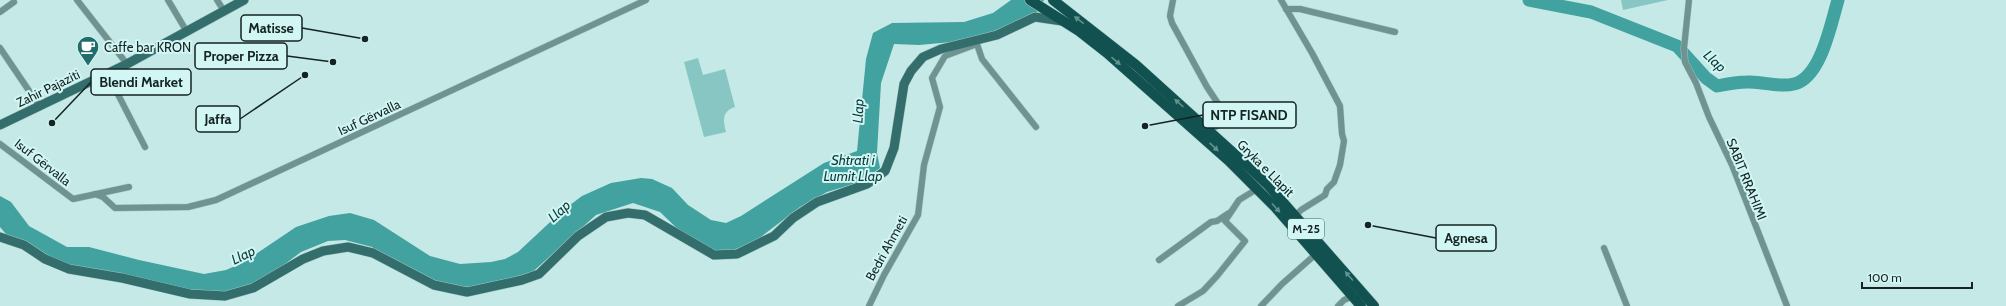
<svg xmlns="http://www.w3.org/2000/svg" width="2006" height="306" viewBox="0 0 2006 306" font-family="Cabin,sans-serif">
<style>
.green{fill:#88c6c3}
.water{fill:#41a29f}
.lines{fill:none;stroke-linecap:round;stroke-linejoin:round}
.river{stroke:#41a29f;stroke-width:13}
.street-casing{stroke:#a4c5c4;stroke-width:7}
.secondary-casing{stroke:#a4c5c4;stroke-width:10}
.primary-casing{stroke:#a4c5c4;stroke-width:11}
.street{stroke:#6f9391;stroke-width:6}
.secondary{stroke:#336e6c;stroke-width:9}
.primary{stroke:#11514f;stroke-width:10}
.oneway{fill:#5e9391}
.labels{text-anchor:middle;stroke-width:4;stroke-linejoin:round;paint-order:stroke}
.shield{fill:#d1f6f4;stroke:#4d6261;stroke-width:1}
.shield-label{font-size:12px;font-weight:bold;fill:#152322}
.poi-label{font-size:13px;fill:#152322;stroke:#d1f6f4;text-anchor:start}
.street-label{font-size:13px;fill:#152322;stroke:#d1f6f4}
.water-label{font-size:14px;font-style:italic;fill:#0e3c3b;stroke:#d1f6f4}
.leader{fill:none;stroke:#152322;stroke-width:1.5}
.callout-dot{fill:#152322;stroke:#d1f6f4;stroke-width:1.5}
.callout{fill:#d1f6f4;stroke:#152322;stroke-width:1.5}
.callout-label{font-size:14px;text-anchor:middle;font-weight:bold;fill:#152322}
</style>
<rect width="100%" height="100%" fill="#c4e9e7"/>
<g class="green">
<path d="M1621,0H1668L1623,10Z"/>
<path d="M698,58L703,75L725,69L735,107C722,111 723,120 726,132L704,137L684,62Z"/>
</g>
<path class="water" d="M1011,0H1044L1038,11L1004,31L974,40L919,45L894,44L881,83L877,153L880,168L860,182L827,192L800,207L753,243L730,251L715,250L699,243L684,235L660,212L633,203L596,215L528,276L463,291L411,274L372,247L345,240L328,241L301,252L269,276L243,289L217,294H193L58,269L11,240L0,227V196L11,202L29,226L67,247H89L139,260L204,274L226,270L244,262L296,227L329,216L350,213L374,220L430,256L460,264L491,262L505,259L518,252L562,211L582,196L611,183L641,178L652,179L672,188L688,205L711,220L726,223L741,216L824,163L857,151L866,59L873,33L892,23L964,22L993,13Z"/>
<g class="lines">
<path class="river" d="M1529,0L1591,12L1677,46L1706,78L1717,86C1727,84 1737,82 1747,82C1763,81 1778,88 1794,84C1821,78 1831,23 1838,0"/>
<g class="street-casing">
<g id="street">
<path d="M77,0L127,64"/>
<path d="M168,0L187,32"/>
<path d="M217,0L224,11"/>
<path d="M1173,0L1170,16L1172,23L1207,87L1219,105L1222,120C1218,127 1215,128 1207,128"/>
<path d="M1281,0L1312,53L1340,106L1342,134L1344,141L1340,165L1334,182L1327,189L1325,195L1301,210L1295,216"/>
<path d="M1689,0L1684,48L1685,62L1696,83L1709,117L1732,165L1787,306"/>
<path d="M1286,9H1300L1395,32"/>
<path d="M0,12L14,2"/>
<path d="M0,48L40,107"/>
<path d="M107,73L145,147"/>
<path d="M0,144L73,199L129,187"/>
<path d="M95,194L103,197L115,208L188,207L216,200L646,0"/>
<path d="M1604,248L1627,306"/>
<path d="M1159,260L1211,222L1217,221L1229,213"/>
<path d="M869,306L884,275L918,215L924,165L940,107L932,78L945,56L977,44L982,59L1036,127"/>
<path d="M1178,306L1203,291L1217,276L1245,241L1225,221L1239,200L1257,189"/>
<path d="M1261,306L1282,284L1316,254"/>
<path d="M1338,306L1344,300L1353,296"/>
</g>
</g>
<g class="secondary-casing">
<g id="secondary">
<path d="M0,125L127,64L244,0"/>
<path d="M0,237L24,245L45,259L69,269L122,278L190,294L225,296L253,288L303,259L323,251L348,247L373,253L434,285L467,292L522,280L539,274L578,236L606,217L628,213L645,215L714,255L737,254L774,236L793,218L817,202L867,184L885,171L894,148L904,84L911,71L923,57L941,49L997,35L1035,17L1062,21"/>
</g>
</g>
<g class="primary-casing">
<g id="primary">
<path d="M1030,0L1079,31L1107,53L1229,161L1275,207L1361,306"/>
<path d="M1053,0L1136,65L1250,168L1267,184L1374,306"/>
</g>
</g>
<use href="#street" class="street"/>
<use href="#secondary" class="secondary"/>
<use href="#primary" class="primary"/>
</g>
<defs><path id="oneway-solid" d="M-6-.8H1V-3.2L6.5 0L1 3.2V.8H-6Z"/></defs>
<g class="oneway">
<use href="#oneway-solid" transform="translate(1079 20) rotate(-143)"/>
<use href="#oneway-solid" transform="translate(1116 61) rotate(40)"/>
<use href="#oneway-solid" transform="translate(1179 103) rotate(-138)"/>
<use href="#oneway-solid" transform="translate(1214 147) rotate(43)"/>
<use href="#oneway-solid" transform="translate(1276 208) rotate(48)"/>
<use href="#oneway-solid" transform="translate(1349 276) rotate(-131)"/>
</g>
<defs>
<g id="cafe-pin" transform="scale(1.15)"><path d="M0 17L-7.5 6A9.5 9.5 0 1 1 7.5 6Z" fill="#226d6b" stroke="#d1f6f4"/><path d="M-5.5-4.5H6V0H3Q3 3.5 0 3.5H-2.5Q-5.5 3.5-5.5 0ZM3-3.2v2h1.7v-2ZM-6 4.5H4V6H-6Z" fill="#fff"/></g>
</defs>
<g fill-rule="evenodd">
<use href="#cafe-pin" x="88" y="47"/>
</g>
<g class="labels">
<rect class="shield" x="1288" y="219" width="36" height="20" rx="3"/>
<g class="shield-label">
<text x="1306" y="233">M-25</text>
</g>
<g class="poi-label">
<text x="104" y="52">Caffe bar KRON</text>
</g>
<g class="street-label">
<text transform="translate(48 88) rotate(-26)" y="5">Zahir Pajaziti</text>
<text transform="translate(369 117) rotate(-25)" y="5">Isuf Gërvalla</text>
<text transform="translate(43 162) rotate(38)" y="5">Isuf Gërvalla</text>
<text transform="translate(1266 168) rotate(45)" y="5">Gryka e Llapit</text>
<text transform="translate(1747 179) rotate(68)" y="5">SABIT RRAHIMI</text>
<text transform="translate(886 248) rotate(-61)" y="5">Bedri Ahmeti</text>
</g>
<g class="water-label">
<text transform="translate(1715 61) rotate(43)" y="5">Llap</text>
<text transform="translate(858 111) rotate(-88)" y="5">Llap</text>
<text x="853" y="165">Shtrati i<tspan x="853" dy="16">Lumit Llap</tspan></text>
<text transform="translate(559 211) rotate(-42)" y="5">Llap</text>
<text transform="translate(243 255) rotate(-26)" y="5">Llap</text>
</g>
</g>
<path class="leader" d="M365 39L302 28M333 62L287 56M52 123L91 82M1145 126L1203 115M305 75L240 119M1368 225L1436 238"/>
<g class="callout-dot">
<circle cx="365" cy="39" r="4"/>
<circle cx="333" cy="62" r="4"/>
<circle cx="52" cy="123" r="4"/>
<circle cx="1145" cy="126" r="4"/>
<circle cx="305" cy="75" r="4"/>
<circle cx="1368" cy="225" r="4"/>
</g>
<g class="callout">
<rect x="241" y="15" width="61" height="26" rx="4"/>
<rect x="195" y="43" width="92" height="26" rx="4"/>
<rect x="91" y="69" width="100" height="26" rx="4"/>
<rect x="1203" y="102" width="93" height="26" rx="4"/>
<rect x="196" y="106" width="44" height="26" rx="4"/>
<rect x="1436" y="225" width="60" height="26" rx="4"/>
</g>
<g class="callout-label">
<text x="271" y="33">Matisse</text>
<text x="241" y="61">Proper Pizza</text>
<text x="141" y="87">Blendi Market</text>
<text x="1249" y="120">NTP FISAND</text>
<text x="218" y="124">Jaffa</text>
<text x="1466" y="243">Agnesa</text>
</g>
<path d="M1862 282v6h110v-6" fill="none" stroke="#152322" stroke-width="2"/>
<text x="1868" y="282" font-size="12" fill="#152322" stroke="#d1f6f4" stroke-width="3" paint-order="stroke">100 m</text>
</svg>
